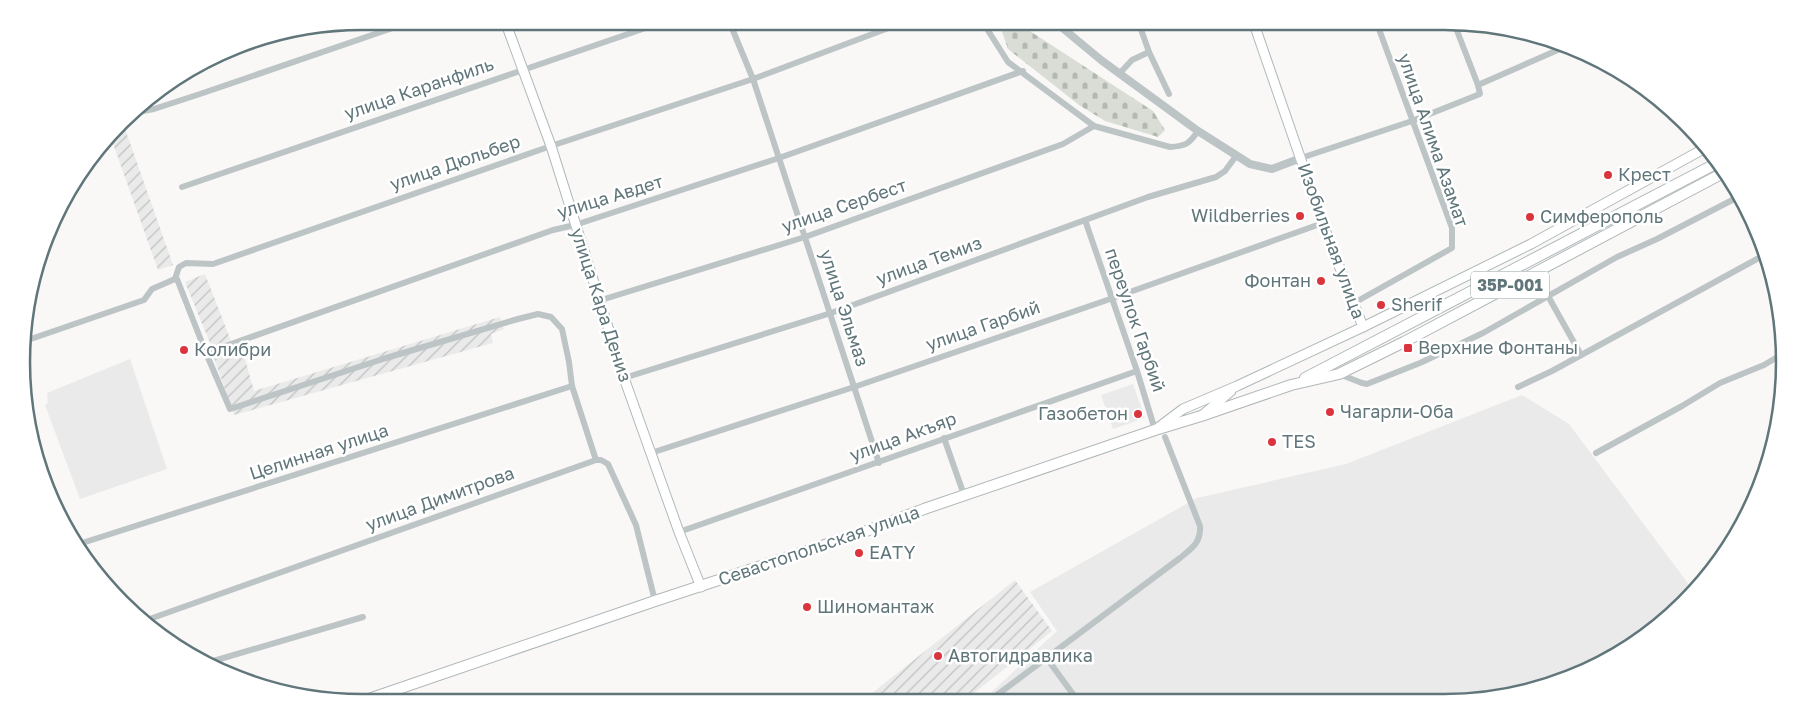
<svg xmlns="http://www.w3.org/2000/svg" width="1806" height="724" viewBox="0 0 1806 724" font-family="'Golos Text',sans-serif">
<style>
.built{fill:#e9eae9}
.industrial{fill:url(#industrial-furrows)}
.cemetery{fill:url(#cemetery-stones)}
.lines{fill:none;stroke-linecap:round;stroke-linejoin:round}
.secondary-casing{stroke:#b0b9bb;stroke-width:11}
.primary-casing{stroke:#afb7b9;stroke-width:12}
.minor{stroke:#bdc4c6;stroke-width:6}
.tertiary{stroke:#bdc4c6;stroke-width:8}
.secondary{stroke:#fff;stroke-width:9}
.primary{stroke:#fff;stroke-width:10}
.poi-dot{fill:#da353e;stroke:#fff;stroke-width:2}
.labels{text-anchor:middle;stroke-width:5;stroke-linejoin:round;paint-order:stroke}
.shield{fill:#fff;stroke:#909fa2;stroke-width:1}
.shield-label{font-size:16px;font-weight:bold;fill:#60767a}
.street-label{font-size:18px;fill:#60767a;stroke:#fff}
.poi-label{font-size:18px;fill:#60767a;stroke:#fff;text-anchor:start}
.rim{fill:none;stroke:#60767a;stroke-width:2.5}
</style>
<defs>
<pattern id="industrial-furrows" width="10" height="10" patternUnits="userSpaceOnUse" patternTransform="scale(1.25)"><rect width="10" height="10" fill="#e9eae9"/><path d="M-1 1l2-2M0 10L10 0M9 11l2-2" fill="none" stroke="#c0c2c2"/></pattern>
<pattern id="cemetery-stones" width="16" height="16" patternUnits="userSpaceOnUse" patternTransform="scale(1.25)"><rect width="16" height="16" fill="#daddd6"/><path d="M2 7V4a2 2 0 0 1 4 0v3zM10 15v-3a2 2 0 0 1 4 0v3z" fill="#b4b8b3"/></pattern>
</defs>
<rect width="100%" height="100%" fill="#f9f8f6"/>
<g class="built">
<path d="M130,359L167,469L80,499L45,405L48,403L47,393Z"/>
<path d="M1133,384L1145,418L1113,429L1101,395Z"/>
<path d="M1522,395L1569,424L1693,590L1668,618L1594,668L1489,700L982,701L1057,631L1030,592L1197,498L1346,464Z"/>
</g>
<g class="industrial">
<path d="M123,123L173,265L158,270L111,138Z"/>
<path d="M205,274L231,341L212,348L185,282Z"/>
<path d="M500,317L504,329L491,334L493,343L234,415L214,358L242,348L254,391Z"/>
<path d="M1015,580L1052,631L964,701H862Z"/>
</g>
<path class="cemetery" d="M1019,24L1153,111L1165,130L1158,137L1105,121L1079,105L1008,49L1000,26Z"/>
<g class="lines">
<g class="secondary-casing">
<g id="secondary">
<path d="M505,21L551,146L624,378L679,532L701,587"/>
<path d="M1363,327L1531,244L1707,147"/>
<path d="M1205,413L1231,391"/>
<path d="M1159,427L1183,409L1237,386L1363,327L1327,235L1253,21"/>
</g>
</g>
<g class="primary-casing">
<g id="primary">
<path d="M1305,378L1719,162"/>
<path d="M360,702L655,601L861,533L924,509L1155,430L1201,416L1291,385L1339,374L1404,342L1725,172"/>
</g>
</g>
<g class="minor">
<path d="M729,21L753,79L879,463"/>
<path d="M982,21L1008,62L1094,126L1170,147C1186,146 1189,144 1198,131"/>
<path d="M1138,21L1149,52L1169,94"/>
<path d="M1120,73L1132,60L1149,52"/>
<path d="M1478,85L1567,46"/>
<path d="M132,113L154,109L200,94L413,21"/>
<path d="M1301,158L1412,121L1480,94L1478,85L1454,23"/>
<path d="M182,187L666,21"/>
<path d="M1085,220L1137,371L1155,430"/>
<path d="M175,279H177L206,353L230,409L386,358L518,319L538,314L551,317L562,329L569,362L572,386L596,460"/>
<path d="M1548,296L1581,355"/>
<path d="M598,301L805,237L1063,144L1094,126"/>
<path d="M1354,303L1452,248V228L1376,21"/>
<path d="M25,341L144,300L152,289L175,279L179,267L186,263L213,264L551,146L753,79L907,21"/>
<path d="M206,353L553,230L575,225L779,158L1023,71"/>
<path d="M1339,374L1362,383L1367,384L1420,363L1483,333L1617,257L1657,239L1740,196"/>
<path d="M624,378L831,313L1148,197L1216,177L1225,171L1236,156"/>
<path d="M1518,387L1552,371L1766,254"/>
<path d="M944,438L964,495"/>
<path d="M651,453L854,387L1113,298L1323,223"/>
<path d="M1596,453L1682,406L1720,383L1764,365L1784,353"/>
<path d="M679,532L1137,371"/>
<path d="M76,545L572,386"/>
<path d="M144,621L596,460H601L608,464L636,525L655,601"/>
<path d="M1048,660L1078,701"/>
<path d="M210,662L363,617"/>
<path d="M989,701L1180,558C1192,548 1201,543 1200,526L1165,437"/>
</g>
<path class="tertiary" d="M1054,21L1101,60L1198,131L1250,164L1272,169L1301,158"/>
<use href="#secondary" class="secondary"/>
<use href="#primary" class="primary"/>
</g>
<g class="poi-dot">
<circle cx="1608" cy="175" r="5"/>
<circle cx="1300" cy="216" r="5"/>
<circle cx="1530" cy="217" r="5"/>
<circle cx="1321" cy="281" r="5"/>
<circle cx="1381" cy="305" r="5"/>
<rect x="1403" y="343" width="10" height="10" rx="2.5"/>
<circle cx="184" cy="350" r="5"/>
<circle cx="1330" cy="412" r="5"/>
<circle cx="1138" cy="414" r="5"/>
<circle cx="1272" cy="442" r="5"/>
<circle cx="859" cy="553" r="5"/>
<circle cx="807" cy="607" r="5"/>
<circle cx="938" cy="656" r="5"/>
</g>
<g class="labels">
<rect class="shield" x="1471" y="271.5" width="78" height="27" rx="4"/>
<g class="shield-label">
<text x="1510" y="291">35Р-001</text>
</g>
<g class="street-label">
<text transform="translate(419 89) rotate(-19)" y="6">улица Каранфиль</text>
<text transform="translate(1433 140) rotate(71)" y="6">улица Алима Азамат</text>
<text transform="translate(455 163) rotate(-19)" y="6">улица Дюльбер</text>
<text transform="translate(610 197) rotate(-17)" y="6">улица Авдет</text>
<text transform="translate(844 206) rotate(-19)" y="6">улица Сербест</text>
<text transform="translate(1331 241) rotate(70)" y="6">Изобильная улица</text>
<text transform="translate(929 261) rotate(-20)" y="6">улица Темиз</text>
<text transform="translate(601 305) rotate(72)" y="6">улица Кара Дениз</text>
<text transform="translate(844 308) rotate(72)" y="6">улица Эльмаз</text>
<text transform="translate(1135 320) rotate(71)" y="6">переулок Гарбий</text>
<text transform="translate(983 326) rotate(-19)" y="6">улица Гарбий</text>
<text transform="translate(903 437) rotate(-20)" y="6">улица Акъяр</text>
<text transform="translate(319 452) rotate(-18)" y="6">Целинная улица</text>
<text transform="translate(440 499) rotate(-20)" y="6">улица Димитрова</text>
<text transform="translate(819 546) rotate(-19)" y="6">Севастопольская улица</text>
</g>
<g class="poi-label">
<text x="1618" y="181">Крест</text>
<text x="1290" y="222" text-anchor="end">Wildberries</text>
<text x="1540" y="223">Симферополь</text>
<text x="1311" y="287" text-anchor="end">Фонтан</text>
<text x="1391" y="311">Sherif</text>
<text x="1418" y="354">Верхние Фонтаны</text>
<text x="194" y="356">Колибри</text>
<text x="1340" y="418">Чагарли-Оба</text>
<text x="1128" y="420" text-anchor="end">Газобетон</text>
<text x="1282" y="448">TES</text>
<text x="869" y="559">EАTY</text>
<text x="817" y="613">Шиномантаж</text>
<text x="948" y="662">Автогидравлика</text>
</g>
</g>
<path d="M0 0H1806V724H0ZM362 30H1444A332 332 0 0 1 1776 362V362A332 332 0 0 1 1444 694H362A332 332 0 0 1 30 362V362A332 332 0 0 1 362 30Z" fill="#fff" fill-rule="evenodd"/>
<path class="rim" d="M362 30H1444A332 332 0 0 1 1776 362V362A332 332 0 0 1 1444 694H362A332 332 0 0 1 30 362V362A332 332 0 0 1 362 30Z"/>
</svg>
